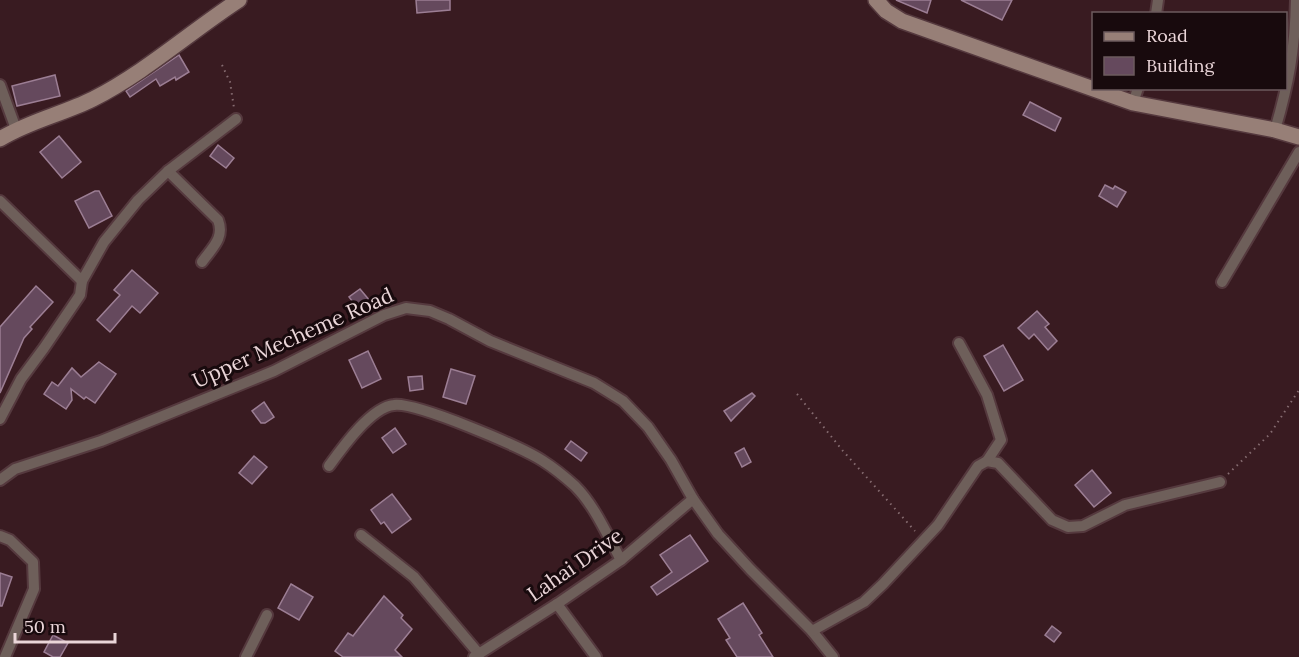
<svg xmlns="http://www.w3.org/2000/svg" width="1299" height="657" viewBox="0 0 1299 657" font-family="Lora,serif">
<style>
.building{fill:#65495d;stroke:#9c7e94;stroke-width:1.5}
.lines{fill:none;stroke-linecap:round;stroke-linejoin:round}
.street-casing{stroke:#55393e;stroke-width:14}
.secondary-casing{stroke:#55393e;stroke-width:18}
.path{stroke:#866c71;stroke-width:2;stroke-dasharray:1.5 4.5;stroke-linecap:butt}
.street{stroke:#6e5f5a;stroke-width:10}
.secondary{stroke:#977f77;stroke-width:15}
.labels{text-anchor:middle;stroke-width:6;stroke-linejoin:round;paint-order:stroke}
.street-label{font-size:21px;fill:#ead5d8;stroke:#180a0d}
</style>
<rect width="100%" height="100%" fill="#391b21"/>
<g class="building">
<path d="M416,0H450V10L417,13Z"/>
<path d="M896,0H931L927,13Z"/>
<path d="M961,0H1012L1002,20Z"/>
<path d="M179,55L189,72L176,80L175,77L160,86L156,79L130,97L126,91Z"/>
<path d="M55,75L60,96L17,106L12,86Z"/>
<path d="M1030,102L1061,118L1055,131L1023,115Z"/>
<path d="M59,136L81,162L62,178L40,152Z"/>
<path d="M218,145L234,158L226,168L210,156Z"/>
<path d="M1105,185L1113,189L1115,186L1126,192L1117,207L1099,196Z"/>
<path d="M95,191H99L112,216L89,228L75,201Z"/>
<path d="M132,270L158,293L140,313L132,306L110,332L97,320L120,295L114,290Z"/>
<path d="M36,286L53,302L30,327L32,329L24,338L0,393V327Z"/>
<path d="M360,289L370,301L359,310L349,297Z"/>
<path d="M1037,311L1049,324L1045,327L1057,341L1048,350L1034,334L1029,339L1018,328Z"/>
<path d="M1003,345L1023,380L1004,391L984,356Z"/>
<path d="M368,351L381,379L362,388L349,360Z"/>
<path d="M99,362L116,374L95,403L86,397L84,399L71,389L72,400L66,409L44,394L52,382L58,386L72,368L81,377Z"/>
<path d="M451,369L475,376L466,404L443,397Z"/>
<path d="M422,376L423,389L410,391L408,377Z"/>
<path d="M752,393L755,396L731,421L724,411Z"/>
<path d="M264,402L274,417L265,423H261L252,411Z"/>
<path d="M395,428L406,444L393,453L382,438Z"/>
<path d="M571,441L587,453L581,461L565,449Z"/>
<path d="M744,448L751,462L742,467L735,453Z"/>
<path d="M254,456L267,467L252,484L239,473Z"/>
<path d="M1092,470L1111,493L1094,507L1075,485Z"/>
<path d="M392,494L411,519L392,533L384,522L381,524L371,510Z"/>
<path d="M690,535L708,561L657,595L651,587L672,572L660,555Z"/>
<path d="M0,573L12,577L2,606H0Z"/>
<path d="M291,584L313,597L299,620L278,608Z"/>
<path d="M384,596L403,615L401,618L412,629L395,650L402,657H343L335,651L348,633L353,636Z"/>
<path d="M743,603L762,633L759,635L773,657H737L726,640L730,638L718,619Z"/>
<path d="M1052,626L1061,633L1054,642L1045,635Z"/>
<path d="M53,635L68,643L60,657H53L44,652Z"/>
</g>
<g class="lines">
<g class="street-casing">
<g id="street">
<path d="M1156,14L1158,0"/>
<path d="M0,85L16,129"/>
<path d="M1133,103L1138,88"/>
<path d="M1275,130C1289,82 1295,49 1296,0"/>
<path d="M168,171L218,220C225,238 212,248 202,262"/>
<path d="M0,201L82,281"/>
<path d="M1222,282L1299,152"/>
<path d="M0,419L21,379L44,348L80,295L82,281L104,242L138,200L168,171L236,119"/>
<path d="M987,461L998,463L1052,520L1068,527L1083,526L1125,505L1220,482"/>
<path d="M329,466C342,448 371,407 394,405C416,402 522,447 543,461C554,468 565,477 575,486C595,506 607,535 621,560"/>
<path d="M0,480L15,469L101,441L274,371L384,315L406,308L430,311L449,319L490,341L594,383L623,401L648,427L671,460L693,499L718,534L750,569L812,631L833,657"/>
<path d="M361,535L414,577L479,654"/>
<path d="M0,536L10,540L33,562L34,589L5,657"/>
<path d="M557,604L596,657"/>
<path d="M812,631L864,602L883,584L938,525L978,466L987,461L1001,440L987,395L959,343"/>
<path d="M246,657L267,615"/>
<path d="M474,657L557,604L621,560L693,499"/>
</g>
</g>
<g class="secondary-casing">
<g id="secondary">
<path d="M876,0L886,11L902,21L1133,103L1275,130L1299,137"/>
<path d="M0,139C29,121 63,114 93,99C146,72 190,32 239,0"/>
</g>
</g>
<g class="path">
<path d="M222,65L230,82L234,108"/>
<path d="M797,394L843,451L915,531"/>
<path d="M1228,474L1270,434L1299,390"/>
</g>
<use href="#street" class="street"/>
<use href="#secondary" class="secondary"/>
</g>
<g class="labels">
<g class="street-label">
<text transform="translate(293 338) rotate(-24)" y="7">Upper Mecheme Road</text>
<text transform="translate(575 565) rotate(-35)" y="7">Lahai Drive</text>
</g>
</g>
<rect x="1092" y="12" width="195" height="78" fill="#180a0d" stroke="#6c5b5e" stroke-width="1.5"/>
<rect x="1104" y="32" width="30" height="9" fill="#977f77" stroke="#6c5b5e" stroke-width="1.5"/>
<text x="1146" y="42" font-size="18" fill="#ead5d8">Road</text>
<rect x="1104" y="57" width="30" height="18" fill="#65495d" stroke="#6c5b5e" stroke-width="1.5"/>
<text x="1146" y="72" font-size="18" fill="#ead5d8">Building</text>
<path d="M15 633v9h100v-9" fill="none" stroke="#ead5d8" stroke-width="3"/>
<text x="24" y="633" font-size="18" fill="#ead5d8" stroke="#180a0d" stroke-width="4.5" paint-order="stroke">50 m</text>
</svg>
